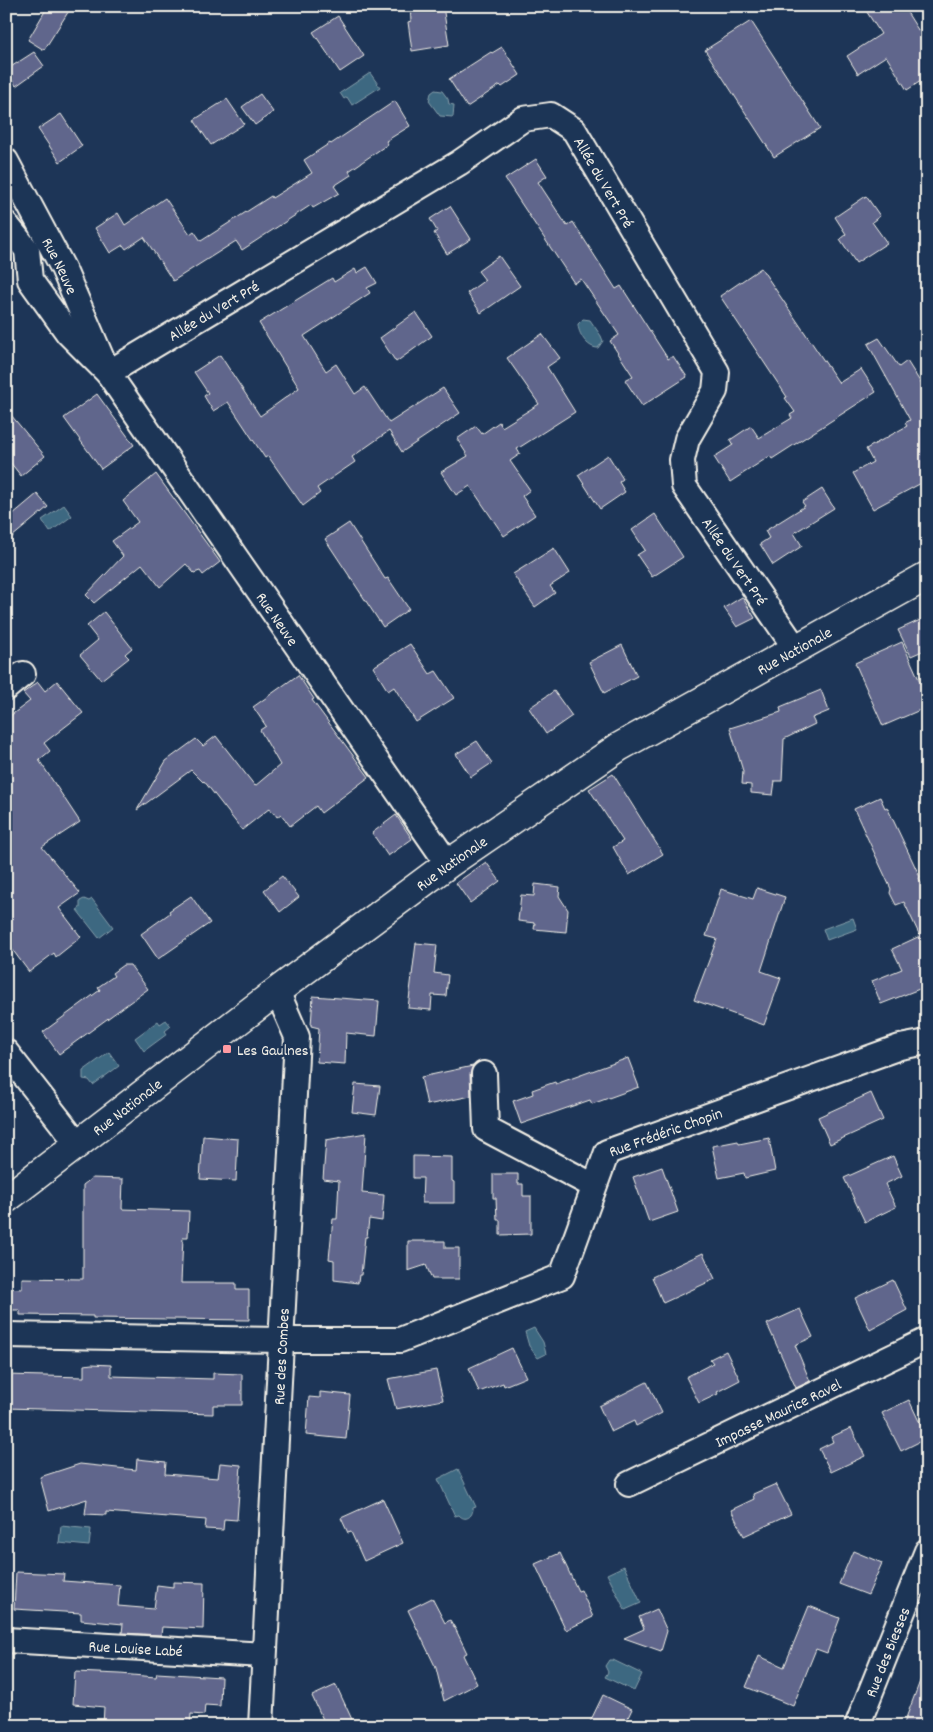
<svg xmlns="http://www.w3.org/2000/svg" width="933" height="1732" viewBox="0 0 933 1732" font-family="Dekko,sans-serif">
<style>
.water{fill:#3c6881;stroke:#869faa}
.building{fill:#61668c;stroke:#f4f1e8}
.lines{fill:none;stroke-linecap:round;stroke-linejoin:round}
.minor-casing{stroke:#f4f1e8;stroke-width:28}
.major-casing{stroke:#f4f1e8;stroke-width:31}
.minor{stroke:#1d3557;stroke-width:24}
.major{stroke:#1d3557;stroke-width:28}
.poi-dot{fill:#ff9aa2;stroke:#1d3557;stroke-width:2}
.labels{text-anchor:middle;stroke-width:4.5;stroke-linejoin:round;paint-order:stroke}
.street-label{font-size:16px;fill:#f4f1e8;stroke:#1d3557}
.poi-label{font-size:16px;fill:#f4f1e8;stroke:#1d3557;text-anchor:start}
</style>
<rect width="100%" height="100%" fill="#1d3557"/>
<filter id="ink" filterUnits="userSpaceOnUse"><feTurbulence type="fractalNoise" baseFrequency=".02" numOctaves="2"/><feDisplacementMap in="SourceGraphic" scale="10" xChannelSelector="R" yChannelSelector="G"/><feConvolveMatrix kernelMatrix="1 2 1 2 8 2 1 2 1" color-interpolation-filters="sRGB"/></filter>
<g filter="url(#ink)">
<g class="water">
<path d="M370,73L380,87L352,105L347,97L344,99L340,93Z"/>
<path d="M435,90L442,91L448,99L449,104L454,105L453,117L440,116L429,101L431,93Z"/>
<path d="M583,319L590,320L601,336L603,341L598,348C587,348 578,333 578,324Z"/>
<path d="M64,505L72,516L50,532L42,520Z"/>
<path d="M84,899L89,901L92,899L113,927L99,938L77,910L80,908V901Z"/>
<path d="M853,918L857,929L827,940L823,929Z"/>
<path d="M166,1020L171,1026L165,1031L167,1034L144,1051L135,1038L158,1021L160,1024Z"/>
<path d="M109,1052L119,1066L93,1085L89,1080L83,1079V1071Z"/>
<path d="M534,1328L543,1342L546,1354L538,1358L529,1346L525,1332Z"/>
<path d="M458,1469L476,1507L473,1508C473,1517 465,1522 459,1515L455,1516L438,1479Z"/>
<path d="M61,1526L91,1529L89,1546L59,1543Z"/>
<path d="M624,1566L641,1603L625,1610L607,1574Z"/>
<path d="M609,1660H613L642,1674L634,1691L605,1677L608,1672L605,1666Z"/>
</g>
<g class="building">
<path d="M48,6H72L44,50L28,40Z"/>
<path d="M410,6H443L449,45L412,51L408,22L411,21Z"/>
<path d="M863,6H903L927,44V77L907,90L886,56L858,74L847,56L881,34Z"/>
<path d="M338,16L364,56L340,72L313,32Z"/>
<path d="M751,21L820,128L774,157L705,50Z"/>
<path d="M502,47L520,75L502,87L500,85L467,107L449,79L491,52L492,53Z"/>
<path d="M34,52L44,66L16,86L6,70Z"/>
<path d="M260,94L273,112L255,125L242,107Z"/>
<path d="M227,99L244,124L211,145L194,120Z"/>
<path d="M395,101L410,126L386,141L388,144L349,171L351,175L334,186L339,193L313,208L311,205L242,250L236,241L173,281L144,237L126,249L123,245L110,253L95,228L118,213L125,225L165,198L190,234L194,231L201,241L271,196L272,198L312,173L304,160L330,143L331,144Z"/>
<path d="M61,114L82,146L60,162L38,129Z"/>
<path d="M536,159L547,176L538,182L567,226L573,222L616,289L621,286L668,359L673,356L687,377L642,406L625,380L633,376L610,341L619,335L581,279L574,283L505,179Z"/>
<path d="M866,196L880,216L872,222L887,243L856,263L840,239L846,234L835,217Z"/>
<path d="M450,206L471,239L447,254L434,233L437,231L430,219Z"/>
<path d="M499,256L520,286L481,313L467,293L485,280L478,271Z"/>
<path d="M367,267L377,283L367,288L370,293L304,336L326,371L336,364L355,394L365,387L389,423L443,388L460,413L402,452L389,431L352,457L355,462L317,488L320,493L303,506L268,456L265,458L228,402L213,411L204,396L208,393L194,372L220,355L260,416L299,388L259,323L332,278L334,282L355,269L357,273Z"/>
<path d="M761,268L839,383L861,369L876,392L772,459L770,456L730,482L714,457L733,445L730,440L751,426L759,438L792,418L790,415L795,412L785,398L787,397L720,296Z"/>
<path d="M416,312L432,336L396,362L380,338Z"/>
<path d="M542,334L560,358L547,367L575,412L517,449L520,454L510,461L530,490L522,496L535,515L504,536L470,486L456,495L441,472L468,456L457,439L476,426L482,434L499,422L502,427L539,404L507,358Z"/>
<path d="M879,338L899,367L907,361L927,393V480L873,509L853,473L873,462L866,449L907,426L905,423L910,420L868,344Z"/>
<path d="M97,394L134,445L101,469L64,418Z"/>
<path d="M6,409L45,456L21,476L6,457Z"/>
<path d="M608,455L623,479L619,482L625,492L600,509L578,475Z"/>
<path d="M156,474L220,562L203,575L200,571L194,573L186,564L160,587L142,564L94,603L86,595L123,556L112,541L138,522L123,501Z"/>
<path d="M822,489L834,508L794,533L802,546L773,565L760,544L769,538L765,531L805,506L802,502Z"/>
<path d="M37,494L48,507L6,542V520Z"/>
<path d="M655,514L683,557L652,577L637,555L645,550L632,530Z"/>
<path d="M349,523L385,579L388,578L409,609L383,627L325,539Z"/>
<path d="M554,548L570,573L550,586L555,593L535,607L513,574Z"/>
<path d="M742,597L755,618L737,627L724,608Z"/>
<path d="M104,612L132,648L125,654L129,658L101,680L80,655L98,640L87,626Z"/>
<path d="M927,617V649L911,656L898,630Z"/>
<path d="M902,642L927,697V707L883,726L855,663Z"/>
<path d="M410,644L430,674L436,671L454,698L416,722L394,687L388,691L373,667Z"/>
<path d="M622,645L637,676L604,693L589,662Z"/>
<path d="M298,675L314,699L312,700L369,777L321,813L316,806L290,826L281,814L277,817L273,811L272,812L270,808L242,830L204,781L203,782L191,770L137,810L166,761L196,739L203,746L216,736L255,786L280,765L260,730L266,726L253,707Z"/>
<path d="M57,681L83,713L44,743L50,751L39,760L80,822L42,847L80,893L59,908L81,937L56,957L54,953L29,972L6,941V719L30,701L23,693L38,682L45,691Z"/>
<path d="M821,690L829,711L812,718L815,724L784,739L782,781H775L773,795L751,793V785L742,784L743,771L730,728L781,712L780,707Z"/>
<path d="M554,691L572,716L546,734L529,708Z"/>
<path d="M477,741L492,763L471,777L456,754Z"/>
<path d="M613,774L663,854L629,875L613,847L623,841L589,789Z"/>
<path d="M880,797L885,808L887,807L920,877L919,878L927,896V986L881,1004L872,981L902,969L892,949L920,936L904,902L896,905L890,893L891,889L854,809Z"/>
<path d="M396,815L412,839L388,856L372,833Z"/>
<path d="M486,862L500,881L470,903L456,883Z"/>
<path d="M282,876L299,897L280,912L264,890Z"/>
<path d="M535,884L560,887L559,896L568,910L566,932L534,929L535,923L518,921L521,895L534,896Z"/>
<path d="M757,888L785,897L761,971L781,978L764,1025L694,1000L717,939L706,936L721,889L753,899Z"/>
<path d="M191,896L210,923L158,959L141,934L170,913L169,911Z"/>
<path d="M416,943L437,945L434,973L448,975L446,996L432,995L431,1010L408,1008Z"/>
<path d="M123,965H130L148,989L59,1054L43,1032L100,990L98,987L114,976L112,973Z"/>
<path d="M313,996L379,1001L376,1036L346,1033L345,1064L317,1062L319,1028L311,1026Z"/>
<path d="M628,1058L639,1087L592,1104L590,1100L521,1124L513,1101L533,1094L532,1090L555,1082L556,1084Z"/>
<path d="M473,1066L470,1074L471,1096L427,1105L421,1077Z"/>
<path d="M355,1084L380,1086L376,1115L352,1112Z"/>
<path d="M871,1093L883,1120L830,1144L818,1117Z"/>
<path d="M366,1133L362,1193L384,1195L382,1221L369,1219L367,1237H365L361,1275H359L358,1283L334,1280V1260L329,1259L333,1219H337L339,1181L323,1179L326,1140Z"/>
<path d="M203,1136L238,1139L236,1181L200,1179Z"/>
<path d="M769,1138L775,1171L745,1178L744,1173L719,1178L712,1146L738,1141L739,1144Z"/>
<path d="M413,1156L452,1157V1181L454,1182V1203H422L423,1178H413Z"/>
<path d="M893,1156L902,1176L885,1184L896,1207L865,1222L844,1178Z"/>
<path d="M662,1167L678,1212L649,1222L633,1177Z"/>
<path d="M493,1174H518V1184H523V1196H531V1234L500,1235V1220H497L496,1198H493Z"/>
<path d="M92,1178L123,1179L122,1209L189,1211L188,1237H183L181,1283H236V1290H249V1320L93,1318V1316L20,1315V1310H6V1288L22,1289V1278L83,1279V1185Z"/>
<path d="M408,1241H445V1248H459V1279H432L426,1265L408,1271Z"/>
<path d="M703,1253L715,1279L663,1303L652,1277Z"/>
<path d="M893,1280L907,1310L870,1330L855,1298Z"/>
<path d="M800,1309L813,1337L795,1345L810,1381L796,1388L767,1324Z"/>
<path d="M512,1348L526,1377L504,1386L503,1383L479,1392L469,1368Z"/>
<path d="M726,1351L740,1380L717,1392L718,1394L699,1403L686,1377L713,1363L710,1359Z"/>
<path d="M92,1364L111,1365V1376L213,1379V1373L242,1374V1405H213V1414L6,1408V1375L84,1377V1365Z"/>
<path d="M436,1370L443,1400L396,1409L388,1379Z"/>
<path d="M647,1382L662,1413L636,1426L634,1421L611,1432L599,1406Z"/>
<path d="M320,1392L350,1395L346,1439L306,1435L309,1397L320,1398Z"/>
<path d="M909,1400L927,1438L901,1451L882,1413Z"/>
<path d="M851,1428L865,1456L831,1472L819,1449L833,1442L831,1437Z"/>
<path d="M137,1459L166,1462L165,1474L218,1478L220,1463L241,1465L237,1520L224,1519L223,1530L205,1529L206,1520L106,1512V1515L85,1514L87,1499L49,1511L40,1477L80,1464L136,1470Z"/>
<path d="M776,1484L791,1514L744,1536L731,1510L754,1499L753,1494Z"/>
<path d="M383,1499L403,1543L364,1561L351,1532L348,1533L341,1518Z"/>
<path d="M853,1551L882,1563L868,1595L839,1584Z"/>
<path d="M560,1553L578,1591L581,1590L593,1617L566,1630L535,1564Z"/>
<path d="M16,1572L64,1574L63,1581L120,1585L118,1606L154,1609L157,1585L173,1587V1582L204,1583L203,1629L162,1627L161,1635L122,1633L123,1624L81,1620V1613L14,1609Z"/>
<path d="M432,1598L445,1623L450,1620L456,1630L467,1653L463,1655L477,1684L444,1701L436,1668L408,1610Z"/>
<path d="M809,1606L840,1618L827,1653L816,1649L793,1706L746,1687L759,1656L784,1667Z"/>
<path d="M657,1609L667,1631L661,1651L624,1638L644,1629L639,1617Z"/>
<path d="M925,1668L927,1669V1726H903Z"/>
<path d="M75,1672L120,1674L156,1677L157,1673L221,1677L220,1706L205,1705L204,1715L191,1714L190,1726H103L104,1707L73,1704Z"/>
<path d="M336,1685L355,1726H326L312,1696Z"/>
<path d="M603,1695L632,1709L624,1726H588Z"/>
</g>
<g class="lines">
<g class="minor-casing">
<g id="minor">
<path id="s1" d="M6,161L63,268L108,373L448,864"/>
<path id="s2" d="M6,224L27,250L30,280L68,333L108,373L459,163L523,119L551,115L574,130L717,372L715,391L687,439L682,460L684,486L796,649"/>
<path d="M6,688L23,674"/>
<path d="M6,1052L78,1144"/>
<path d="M484,1074L486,1129L594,1186"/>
<path id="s3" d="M6,1335L282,1340H400L562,1276L607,1152L900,1047L927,1042"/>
<path id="s4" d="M629,1484L927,1340"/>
<path id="s5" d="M6,1640L264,1655"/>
<path id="s6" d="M261,1726L297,1037L277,991"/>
<path id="s7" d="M857,1726L927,1551"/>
</g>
</g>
<g class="major-casing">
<g id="major">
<path id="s8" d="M6,1199L277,991L448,864L619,747L927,576"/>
</g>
</g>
<use href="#minor" class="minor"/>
<use href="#major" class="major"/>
</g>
</g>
<rect class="poi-dot" x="222" y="1044" width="10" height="10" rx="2.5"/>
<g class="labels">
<g class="street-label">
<text dy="6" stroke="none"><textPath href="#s2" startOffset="788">Allée du Vert Pré</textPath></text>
<text dy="6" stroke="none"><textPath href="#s1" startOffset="118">Rue Neuve</textPath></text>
<text dy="6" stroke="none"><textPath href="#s2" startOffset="308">Allée du Vert Pré</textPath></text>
<text dy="6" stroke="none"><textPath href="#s2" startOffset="1222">Allée du Vert Pré</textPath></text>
<text dy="6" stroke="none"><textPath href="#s1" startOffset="534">Rue Neuve</textPath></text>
<text dy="6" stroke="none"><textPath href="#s8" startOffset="962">Rue Nationale</textPath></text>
<text dy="6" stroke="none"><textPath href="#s8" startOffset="558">Rue Nationale</textPath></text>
<text dy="6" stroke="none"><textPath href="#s8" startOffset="152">Rue Nationale</textPath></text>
<text dy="6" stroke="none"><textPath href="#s3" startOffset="762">Rue Frédéric Chopin</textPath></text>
<text dy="6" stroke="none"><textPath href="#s6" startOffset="370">Rue des Combes</textPath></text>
<text dy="6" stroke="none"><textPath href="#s4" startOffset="165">Impasse Maurice Ravel</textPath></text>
<text dy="6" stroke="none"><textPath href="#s5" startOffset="130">Rue Louise Labé</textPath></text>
<text dy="6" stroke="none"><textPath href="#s7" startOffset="80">Rue des Biesses</textPath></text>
</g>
<g class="poi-label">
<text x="237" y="1055">Les Gaulnes</text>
</g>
</g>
<rect width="933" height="1732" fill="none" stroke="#1d3557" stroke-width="25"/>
<rect x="12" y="12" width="908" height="1707" fill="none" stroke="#f4f1e8" stroke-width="2" filter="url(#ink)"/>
</svg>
